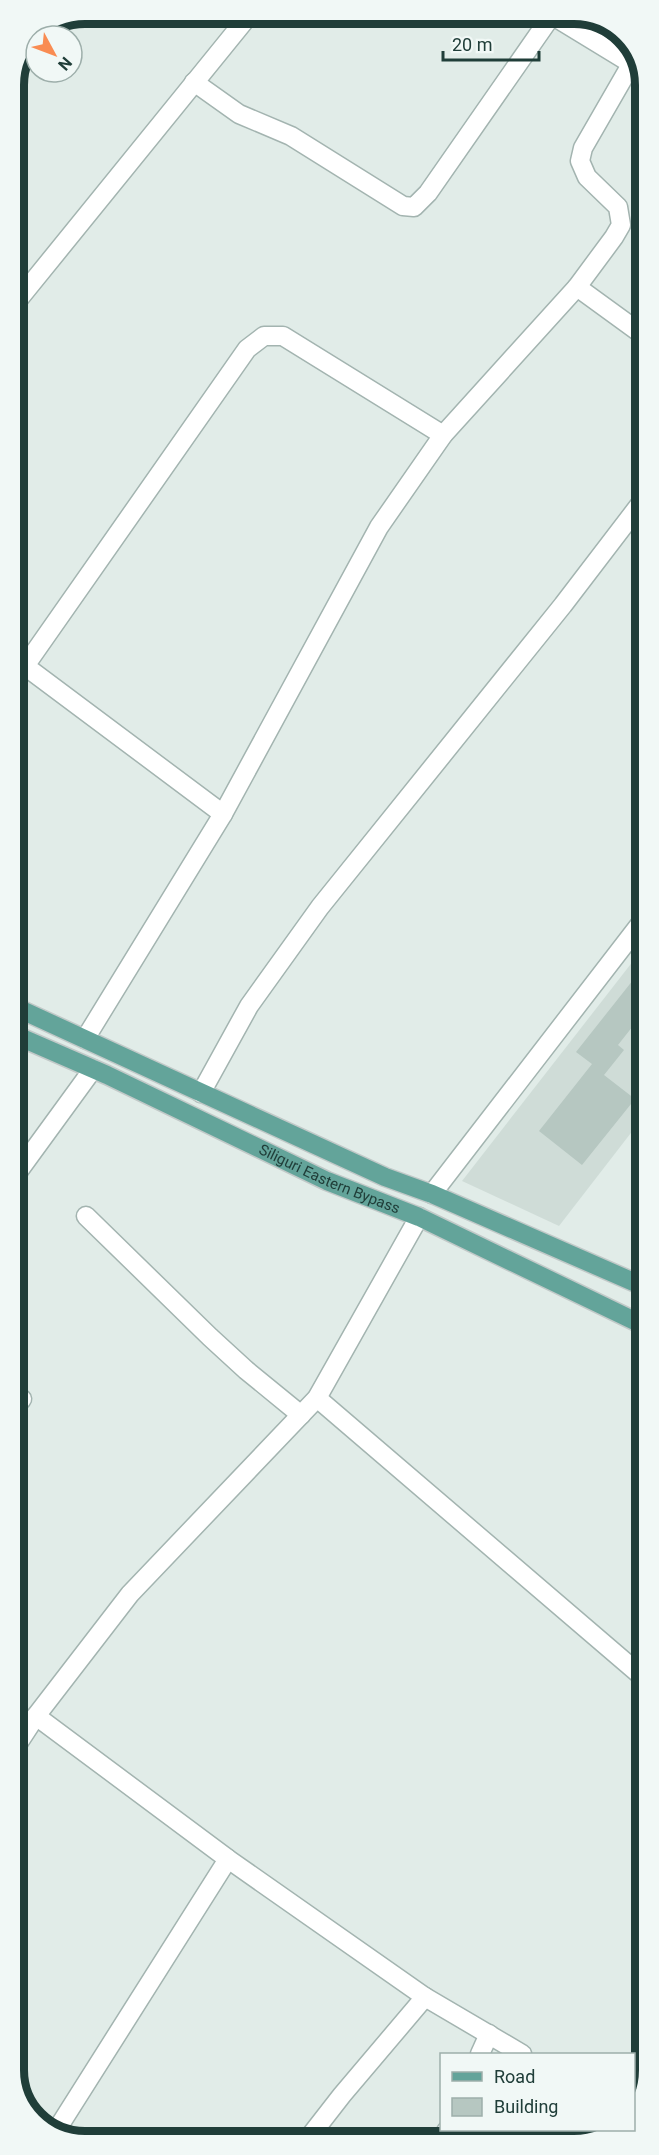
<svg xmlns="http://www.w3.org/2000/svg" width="659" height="2155" viewBox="0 0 659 2155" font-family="Roboto,sans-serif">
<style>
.built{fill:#cfdcd7}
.building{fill:#b6c7c1}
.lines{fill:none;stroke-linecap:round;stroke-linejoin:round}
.minor-casing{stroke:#a3b4b0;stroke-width:21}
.major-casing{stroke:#c1c9c8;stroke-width:21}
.minor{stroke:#fff;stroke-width:18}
.major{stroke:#63a49a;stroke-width:18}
.labels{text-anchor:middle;stroke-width:6;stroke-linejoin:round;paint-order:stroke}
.street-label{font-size:15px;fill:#203e39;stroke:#f1f8f6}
.rim{fill:none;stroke:#203e39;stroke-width:8}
</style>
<rect width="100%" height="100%" fill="#e1ece8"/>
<path class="built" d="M644,947V1116L559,1226L462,1181Z"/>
<g class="building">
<path d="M637,975L644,981V1012L618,1045L624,1050L604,1075L635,1099L582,1165L539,1131L592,1064L576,1052Z"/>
<path d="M645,1235V1259L634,1253Z"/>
</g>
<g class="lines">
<g class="minor-casing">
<g id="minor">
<path d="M550,14L632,64"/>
<path d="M49,36L60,24"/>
<path d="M26,53L36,48"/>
<path d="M194,82L239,114L291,136L403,206L414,207L428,193L552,15"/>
<path d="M577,287L643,335"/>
<path d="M14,305L250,14"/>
<path d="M223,814L25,666L247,349L264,336H283L443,435"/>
<path d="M85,1039L223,814L379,527L443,435L577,287L614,237L621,225L618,207L587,177L580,161L583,148L636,56"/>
<path d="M201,1093L249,1006L320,907L563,605L644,499"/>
<path d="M15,1176L93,1069"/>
<path d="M432,1194L644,919"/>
<path d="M86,1216L210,1337L246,1370L301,1415"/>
<path d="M317,1398L645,1679"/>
<path d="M15,1407L22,1399"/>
<path d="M36,1716L228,1859L425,1997L522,2054"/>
<path d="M15,1748L36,1716L130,1594L317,1398L419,1217"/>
<path d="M480,2054L489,2034"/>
<path d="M634,2103L635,2102"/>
<path d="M458,2130L474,2140"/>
<path d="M56,2131L228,1859"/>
<path d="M307,2140L342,2095L425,1997"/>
<path d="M441,2140L447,2130"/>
</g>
</g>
<g class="major-casing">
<g id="major">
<path d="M15,1007L385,1177L432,1194L645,1287"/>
<path id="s1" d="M15,1035L107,1075L327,1181L419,1217L645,1326"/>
</g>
</g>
<use href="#minor" class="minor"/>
<use href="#major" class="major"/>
</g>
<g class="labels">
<g class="street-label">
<text dy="5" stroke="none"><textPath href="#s1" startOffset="346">Siliguri Eastern Bypass</textPath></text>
</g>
</g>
<path d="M0 0H659V2155H0ZM85 24H574A61 61 0 0 1 635 85V2070A61 61 0 0 1 574 2131H85A61 61 0 0 1 24 2070V85A61 61 0 0 1 85 24Z" fill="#f1f8f6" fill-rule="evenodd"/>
<path class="rim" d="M85 24H574A61 61 0 0 1 635 85V2070A61 61 0 0 1 574 2131H85A61 61 0 0 1 24 2070V85A61 61 0 0 1 85 24Z"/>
<rect x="440" y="2053" width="195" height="78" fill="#f1f8f6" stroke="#9daeaa" stroke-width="1.5"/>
<rect x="452" y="2072" width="30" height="9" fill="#63a49a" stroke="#9daeaa" stroke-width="1.5"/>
<text x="494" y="2083" font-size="18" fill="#203e39">Road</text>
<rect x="452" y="2098" width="30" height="18" fill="#b6c7c1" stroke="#9daeaa" stroke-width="1.5"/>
<text x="494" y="2113" font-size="18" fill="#203e39">Building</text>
<g transform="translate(54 54) rotate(131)"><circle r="28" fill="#f1f8f6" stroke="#9daeaa" stroke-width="1.5"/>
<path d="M0-4.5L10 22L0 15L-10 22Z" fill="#f98c52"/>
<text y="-9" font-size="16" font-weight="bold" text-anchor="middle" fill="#203e39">N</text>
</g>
<path d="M443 51v9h96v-9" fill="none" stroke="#203e39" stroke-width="3"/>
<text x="452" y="51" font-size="18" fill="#203e39" stroke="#f1f8f6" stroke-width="4.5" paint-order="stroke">20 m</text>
</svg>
